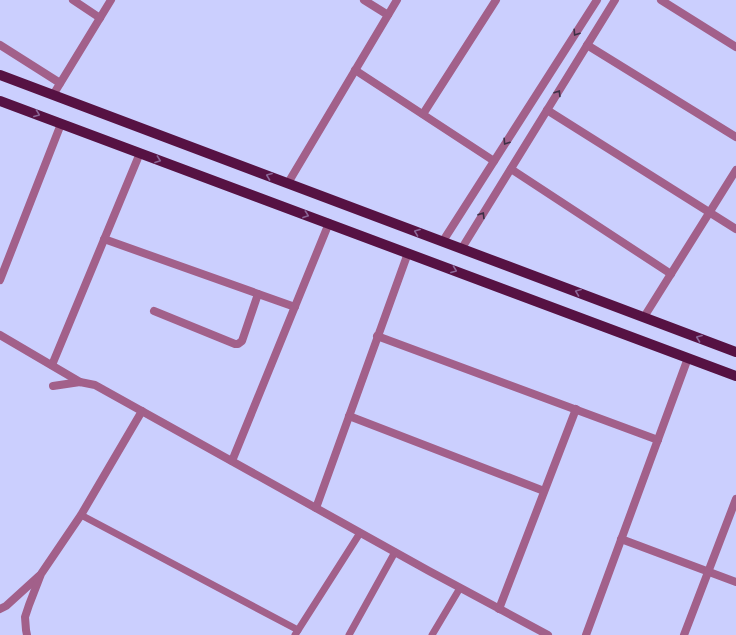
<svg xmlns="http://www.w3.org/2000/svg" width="736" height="635" viewBox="0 0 736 635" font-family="'Times New Roman',serif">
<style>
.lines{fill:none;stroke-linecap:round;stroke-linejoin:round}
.service{stroke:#a2608a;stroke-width:7}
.minor{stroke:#a2608a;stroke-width:8}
.primary{stroke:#561243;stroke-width:10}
.oneway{stroke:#3c3046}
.oneway2{stroke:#8b6797}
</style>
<rect width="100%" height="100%" fill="#cbcffe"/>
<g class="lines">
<g class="service">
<path d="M81,515L298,630"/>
<path d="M295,635L360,533"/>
<path d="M349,635L395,552"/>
<path d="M432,635L460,588"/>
</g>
<g class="minor">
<path d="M73,0L100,18"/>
<path d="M364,0L388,15"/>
<path d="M661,0L736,47"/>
<path d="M0,45L60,83"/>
<path d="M587,45L736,137"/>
<path d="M355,70L494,161"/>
<path d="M53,95L111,0"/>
<path d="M547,110L736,229"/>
<path d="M423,114L496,0"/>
<path d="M511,169L671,274"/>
<path d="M288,183L397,0"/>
<path d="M104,239L295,307"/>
<path d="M443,241L597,0"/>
<path d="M462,248L615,0"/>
<path d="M0,280L61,124"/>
<path d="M154,311L235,344H238L242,341L258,294"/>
<path d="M644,317L736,170"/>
<path d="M0,335L80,382"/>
<path d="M377,336L658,440"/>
<path d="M52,365L140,153"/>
<path d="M53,386L80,382L95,385L429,571L548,635"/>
<path d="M349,416L544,491"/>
<path d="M232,461L329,223"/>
<path d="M316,508L408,253"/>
<path d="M621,539L736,582"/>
<path d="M0,609L6,606L39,576"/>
<path d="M499,609L576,409"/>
<path d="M27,635L26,630L25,617L29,605L41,574L81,515L142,411"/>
<path d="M586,635L688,358"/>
<path d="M684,635L736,499"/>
</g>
<g class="primary">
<path d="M0,75L736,352"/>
<path d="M0,101L736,376"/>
</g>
</g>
<defs><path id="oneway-chevron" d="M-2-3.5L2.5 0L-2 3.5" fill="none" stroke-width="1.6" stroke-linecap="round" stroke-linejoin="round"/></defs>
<g class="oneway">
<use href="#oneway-chevron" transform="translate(576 33) rotate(123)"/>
<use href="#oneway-chevron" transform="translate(558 93) rotate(-58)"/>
<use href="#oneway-chevron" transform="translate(506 142) rotate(123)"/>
<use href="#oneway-chevron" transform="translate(482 215) rotate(-58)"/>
</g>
<g class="oneway2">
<use href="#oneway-chevron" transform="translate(37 114) rotate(21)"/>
<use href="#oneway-chevron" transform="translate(158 160) rotate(20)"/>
<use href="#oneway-chevron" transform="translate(269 176) rotate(-159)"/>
<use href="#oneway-chevron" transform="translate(306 215) rotate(20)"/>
<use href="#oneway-chevron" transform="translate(417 232) rotate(-159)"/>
<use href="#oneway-chevron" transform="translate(454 270) rotate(21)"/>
<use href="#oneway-chevron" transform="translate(578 292) rotate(-159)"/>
<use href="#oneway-chevron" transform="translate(699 338) rotate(-159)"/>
</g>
</svg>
